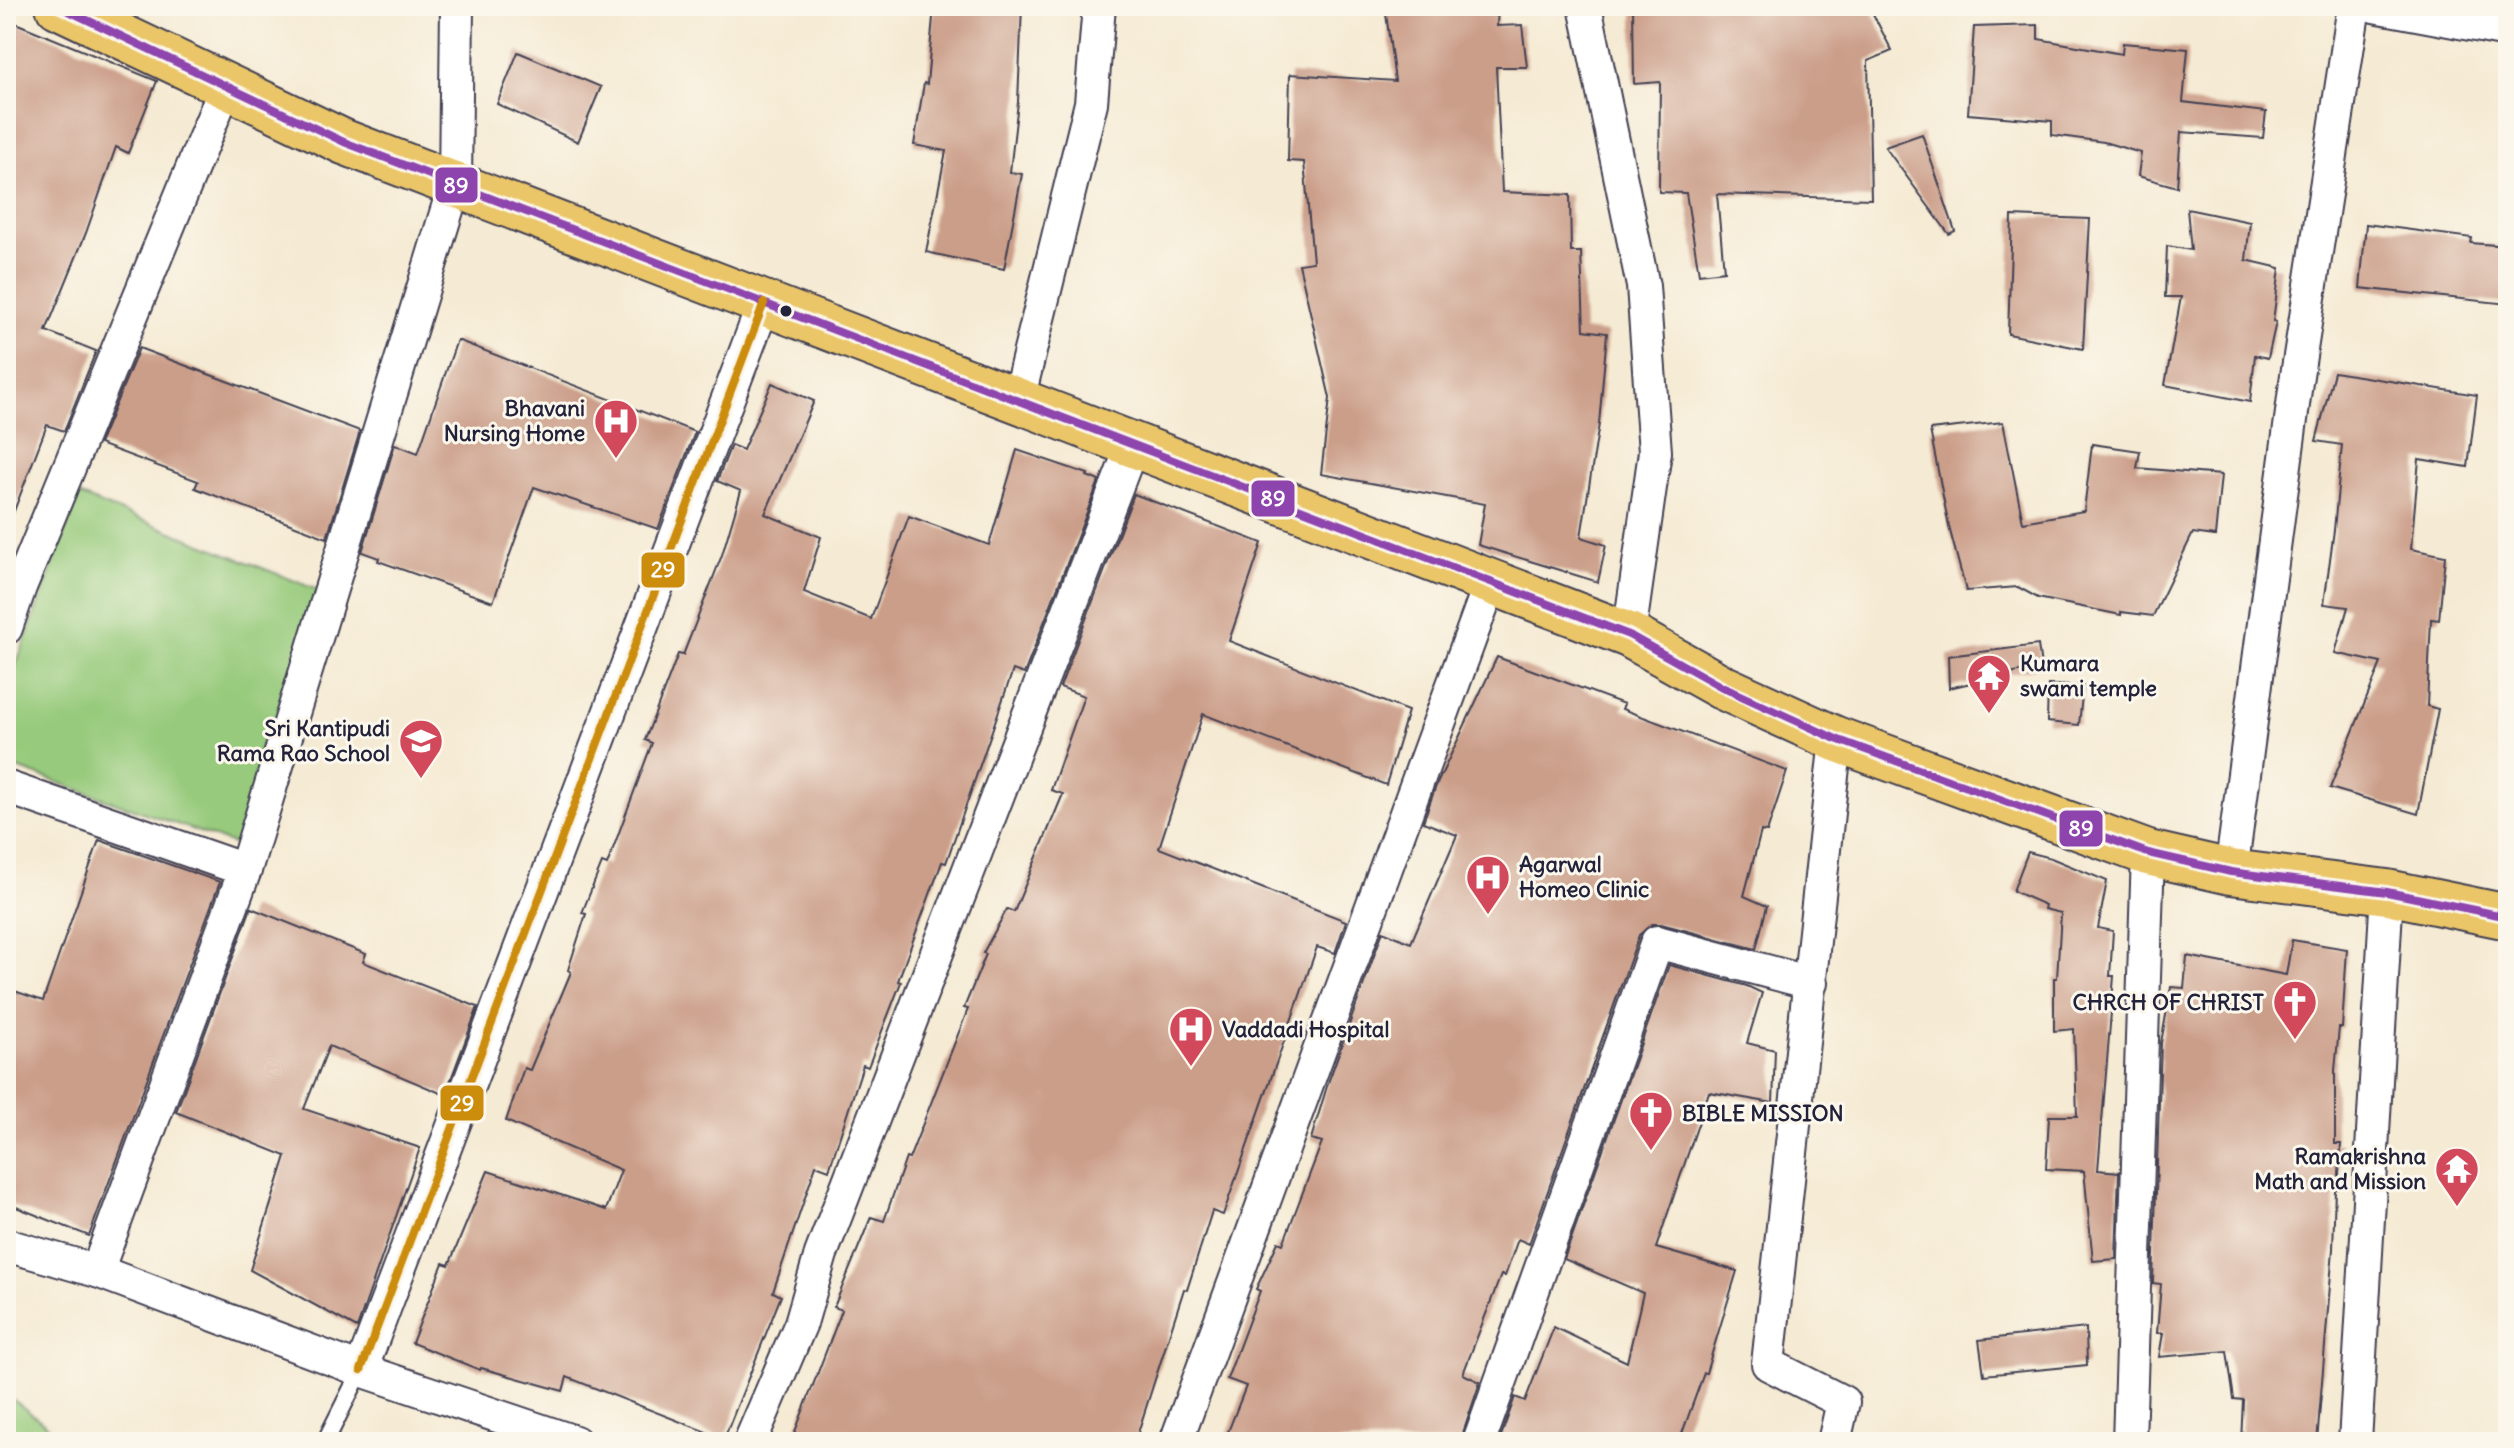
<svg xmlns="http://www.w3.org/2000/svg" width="2514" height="1448" viewBox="0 0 2514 1448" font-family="Delius,sans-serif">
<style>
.green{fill:#97ca7b;stroke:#5c765b;stroke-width:2}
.building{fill:#cb9e89}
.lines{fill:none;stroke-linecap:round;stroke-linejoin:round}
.lane-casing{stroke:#424052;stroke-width:20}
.street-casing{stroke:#424052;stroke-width:36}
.primary-casing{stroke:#424052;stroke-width:48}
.lane{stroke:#fff;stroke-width:16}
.street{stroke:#fff;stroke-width:32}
.primary{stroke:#ebc669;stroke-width:44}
.bus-1-casing{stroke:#fbf7ec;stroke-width:14}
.bus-2-casing{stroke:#fbf7ec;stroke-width:14}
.bus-1{stroke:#8e44ad;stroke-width:8}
.bus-2{stroke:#cc8c0c;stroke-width:8}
.bus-dot{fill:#22223b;stroke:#fbf7ec;stroke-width:3}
.labels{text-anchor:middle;stroke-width:6;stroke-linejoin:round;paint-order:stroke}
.poi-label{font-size:22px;font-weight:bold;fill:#22223b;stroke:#fbf7ec;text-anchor:end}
.line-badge{stroke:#fbf7ec;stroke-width:3}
.badge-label{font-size:22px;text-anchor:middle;font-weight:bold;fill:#fff}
</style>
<rect width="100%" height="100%" fill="#fbf7ec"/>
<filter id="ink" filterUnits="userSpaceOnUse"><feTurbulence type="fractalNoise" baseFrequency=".0125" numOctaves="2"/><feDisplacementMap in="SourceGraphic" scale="16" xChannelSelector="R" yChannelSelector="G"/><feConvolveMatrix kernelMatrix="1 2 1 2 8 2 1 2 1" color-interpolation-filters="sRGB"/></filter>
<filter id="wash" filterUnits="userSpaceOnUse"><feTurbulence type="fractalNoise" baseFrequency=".006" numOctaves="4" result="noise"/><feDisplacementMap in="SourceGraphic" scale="32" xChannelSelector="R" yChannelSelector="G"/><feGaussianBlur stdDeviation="1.8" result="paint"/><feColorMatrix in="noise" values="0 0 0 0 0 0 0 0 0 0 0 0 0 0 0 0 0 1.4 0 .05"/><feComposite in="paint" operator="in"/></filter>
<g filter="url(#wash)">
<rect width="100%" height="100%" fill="#f5ead3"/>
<g class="green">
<path d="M79,495L323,592L236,845L6,764V692Z"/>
<path d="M6,1394L68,1442H6Z"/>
</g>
<g id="blocks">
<g class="building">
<path d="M934,6H1022L1018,102L1010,172L1022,174L1004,269L926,252L946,151L914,145L924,83L927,84Z"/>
<path d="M1385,6H1498L1497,26L1522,25L1527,67H1496L1502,192L1570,195L1571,252H1581L1584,330L1607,333L1599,424L1581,537L1606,545L1598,582L1478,545L1485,504L1321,474L1330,398L1299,264L1313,262L1304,162L1288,161L1290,74L1395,81Z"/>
<path d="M1633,6H1869L1892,51L1868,61L1871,199L1717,194L1724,271L1699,274L1686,193L1659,192L1660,82L1634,84Z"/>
<path d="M13,22L157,81L128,153L116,147L86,233L46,331L96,351L64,431L47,425L9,524L6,523V39Z"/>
<path d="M2038,25V39L2122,54L2123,43L2188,49L2183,102L2266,112L2263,138L2181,132L2177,187L2138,176L2141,153L2104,142L2052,135V121L1968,114L1974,27Z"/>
<path d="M518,52L601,87L578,142L497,104Z"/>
<path d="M1922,134L1955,231L1949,234L1885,147Z"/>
<path d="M2187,209L2250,222L2246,260L2280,268L2273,321L2276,322L2268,358L2255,355L2250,402L2165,385L2181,297H2165L2167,246L2191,250Z"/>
<path d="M2012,216L2090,219L2083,349L2008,334Z"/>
<path d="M2366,224L2472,238L2471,243L2508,246V304L2360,288Z"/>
<path d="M457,340L695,432L658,529L534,487L493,602L378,561L379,558L362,552L395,444L418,453Z"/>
<path d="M139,348L360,431L327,538L195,488L198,481L99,444Z"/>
<path d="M2334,372L2477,395L2468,467L2419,459L2411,549L2445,556L2439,620L2431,619L2427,706L2438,709L2418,814L2330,788L2381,663L2335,653L2348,607L2324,604L2334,530L2342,445L2316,441Z"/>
<path d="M772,383L814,401L765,514L821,537L804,592L871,619L909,516L989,545L1017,450L1088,474L1087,476L1099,481L1024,674L1013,670L946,863L942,862L898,981L901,982L868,1067L863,1065L829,1170L816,1165L773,1292L781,1296L724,1439L567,1377L563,1391L481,1368L480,1370L412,1343L443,1263L449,1265L488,1171L606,1210L621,1170L506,1121L524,1068L530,1070L571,972L568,970L586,914L582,913L602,863L607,865L652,743L645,740L678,654L683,655L722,555L741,491L717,481L731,445L743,450Z"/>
<path d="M2003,422L2023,522L2084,511L2092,444L2140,451L2137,468L2221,475L2215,536L2193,533L2153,616L2121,612V615L2038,598L2018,587L1966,591L1949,527L1930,430Z"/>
<path d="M1134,494L1262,543L1229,641L1408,711L1386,785L1203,714L1159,848L1346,921L1335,953L1317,947L1223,1215L1212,1211L1187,1290L1184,1289L1135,1442H791L842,1310L834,1307L871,1217L884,1221L906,1158L909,1159L968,1009L964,1008L986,954L983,953L1007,909L1014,912L1063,794L1051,790L1084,696L1060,687Z"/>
<path d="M2038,645L2041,667L1949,688L1948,656Z"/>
<path d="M1497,657L1624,704L1622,709L1787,771L1767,832L1761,831L1744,896L1767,906L1756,949L1661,924H1652L1639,935L1529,1244L1518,1239L1505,1276L1501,1275L1463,1374L1480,1382L1460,1442H1224L1246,1386L1227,1379L1260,1291L1256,1289L1278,1242L1283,1244L1322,1142L1311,1139L1328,1083L1383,931L1411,943L1457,835L1423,822L1436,786Z"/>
<path d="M2048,685L2083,686L2079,725L2047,722Z"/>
<path d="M99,840L220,882L89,1236L6,1203V988L43,1001Z"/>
<path d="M2028,852L2051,858L2107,881L2098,928L2113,931L2110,976H2114L2098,1170L2119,1172L2116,1259L2093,1261L2084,1171L2046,1169L2049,1116H2077L2074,1029L2054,1031V978H2057L2061,913L2044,909L2045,905L2013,891Z"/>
<path d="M251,908L366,954L363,962L478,1007L445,1095L329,1046L304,1109L420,1148L357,1328L250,1270L286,1156L176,1112Z"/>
<path d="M2292,940L2347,949L2342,1028H2339L2335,1070V1144H2341L2338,1189H2335L2333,1249L2317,1442H2241L2243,1400L2234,1399L2227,1351L2159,1357L2163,1333H2157L2161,1284L2153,1283L2161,1043L2171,987L2184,988L2187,956L2286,975Z"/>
<path d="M1669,965L1747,986L1762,993L1747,1043L1775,1050L1773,1103L1709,1092L1656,1248L1737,1271L1706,1373H1704L1679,1442H1499L1515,1397L1525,1401L1554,1327L1627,1362L1643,1293L1564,1259Z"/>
<path d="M2086,1328L2087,1365L1984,1375L1979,1340Z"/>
</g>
</g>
</g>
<g filter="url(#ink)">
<use href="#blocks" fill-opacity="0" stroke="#424052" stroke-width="2"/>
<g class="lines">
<g class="lane-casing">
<path id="lane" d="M325,1442L361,1370"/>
</g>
<g class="street-casing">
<g id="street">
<path d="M1585,6L1643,286L1655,452L1629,635"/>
<path d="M2374,6L2508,31"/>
<path d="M1018,400L1091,103L1099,6"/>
<path d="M6,628L20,587L226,86"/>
<path d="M6,787L245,870"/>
<path d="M2231,872L2296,382L2354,6"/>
<path d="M6,1245L97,1271L361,1370L575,1442"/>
<path d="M97,1271L245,870L455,184L457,6"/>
<path d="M361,1370L764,303"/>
<path d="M750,1442L801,1323L821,1254L1133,444"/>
<path d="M1176,1442L1491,581"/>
<path d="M1479,1442L1657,942L1811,983"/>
<path d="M1834,1442L1843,1402L1768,1364L1836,739"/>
<path d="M2129,1442L2148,853"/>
<path d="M2355,1442L2387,892"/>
</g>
</g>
<g class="primary-casing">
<path id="primary" d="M58,6L344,142L1629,635L1722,687L1836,739L2148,853L2231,872L2387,892L2508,917"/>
</g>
<use href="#lane" class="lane"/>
<use href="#street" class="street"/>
<use href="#primary" class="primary"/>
<g class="bus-1-casing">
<path id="bus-1" d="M58,6L344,142L1629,635L1722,687L1836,739L2148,853L2231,872L2387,892L2508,917"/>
</g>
<g class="bus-2-casing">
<path id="bus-2" d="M361,1370L764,303"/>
</g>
<use href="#bus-1" class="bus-1"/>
<use href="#bus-2" class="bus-2"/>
</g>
</g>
<defs>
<g id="hospital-pin" transform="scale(2.3)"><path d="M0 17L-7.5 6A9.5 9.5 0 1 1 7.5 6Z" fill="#d1495b" stroke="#fbf7ec"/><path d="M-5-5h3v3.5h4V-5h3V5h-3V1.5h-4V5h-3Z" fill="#fff"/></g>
<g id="temple-pin" transform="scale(2.3)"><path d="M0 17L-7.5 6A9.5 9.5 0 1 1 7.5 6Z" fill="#d1495b" stroke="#fbf7ec"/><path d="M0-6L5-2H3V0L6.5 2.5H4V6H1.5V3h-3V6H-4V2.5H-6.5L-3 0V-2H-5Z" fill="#fff"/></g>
<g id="school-pin" transform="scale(2.3)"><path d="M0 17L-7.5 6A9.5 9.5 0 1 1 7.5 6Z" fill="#d1495b" stroke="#fbf7ec"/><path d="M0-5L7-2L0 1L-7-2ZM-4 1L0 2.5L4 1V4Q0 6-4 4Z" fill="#fff"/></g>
<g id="church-pin" transform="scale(2.3)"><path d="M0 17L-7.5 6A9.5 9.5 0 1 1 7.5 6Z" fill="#d1495b" stroke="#fbf7ec"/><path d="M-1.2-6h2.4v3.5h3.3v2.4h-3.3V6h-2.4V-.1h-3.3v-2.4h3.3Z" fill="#fff"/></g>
</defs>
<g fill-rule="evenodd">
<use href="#hospital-pin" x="616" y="421"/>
<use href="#temple-pin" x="1989" y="676"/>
<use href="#school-pin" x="421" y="741"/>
<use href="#hospital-pin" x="1488" y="877"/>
<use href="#church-pin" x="2295" y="1002"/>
<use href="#hospital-pin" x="1191" y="1029"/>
<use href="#church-pin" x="1651" y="1113"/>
<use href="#temple-pin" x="2457" y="1169"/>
</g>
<circle class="bus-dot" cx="786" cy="311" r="7"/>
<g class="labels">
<g class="poi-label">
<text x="585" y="416">Bhavani<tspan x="585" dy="25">Nursing Home</tspan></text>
<text x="2020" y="671" text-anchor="start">Kumara<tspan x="2020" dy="25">swami temple</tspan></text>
<text x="390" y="736">Sri Kantipudi<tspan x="390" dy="25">Rama Rao School</tspan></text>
<text x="1519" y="872" text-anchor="start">Agarwal<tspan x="1519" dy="25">Homeo Clinic</tspan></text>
<text x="2264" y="1010">CHRCH OF CHRIST</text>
<text x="1222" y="1037" text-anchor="start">Vaddadi Hospital</text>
<text x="1682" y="1121" text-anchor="start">BIBLE MISSION</text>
<text x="2426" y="1164">Ramakrishna<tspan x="2426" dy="25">Math and Mission</tspan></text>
</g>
</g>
<g class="line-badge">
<rect x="434" y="166" width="45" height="38" rx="8" fill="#8e44ad"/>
<rect x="1250" y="479" width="46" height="39" rx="8" fill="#8e44ad"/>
<rect x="640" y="551" width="46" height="38" rx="8" fill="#cc8c0c"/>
<rect x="2058" y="809" width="46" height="39" rx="8" fill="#8e44ad"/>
<rect x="439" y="1084" width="46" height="38" rx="8" fill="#cc8c0c"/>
</g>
<g class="badge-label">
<text x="456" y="193">89</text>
<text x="1273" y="506">89</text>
<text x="663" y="577">29</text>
<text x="2081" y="836">89</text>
<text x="462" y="1111">29</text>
</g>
<rect width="2514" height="1448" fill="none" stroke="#fbf7ec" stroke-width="32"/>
</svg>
